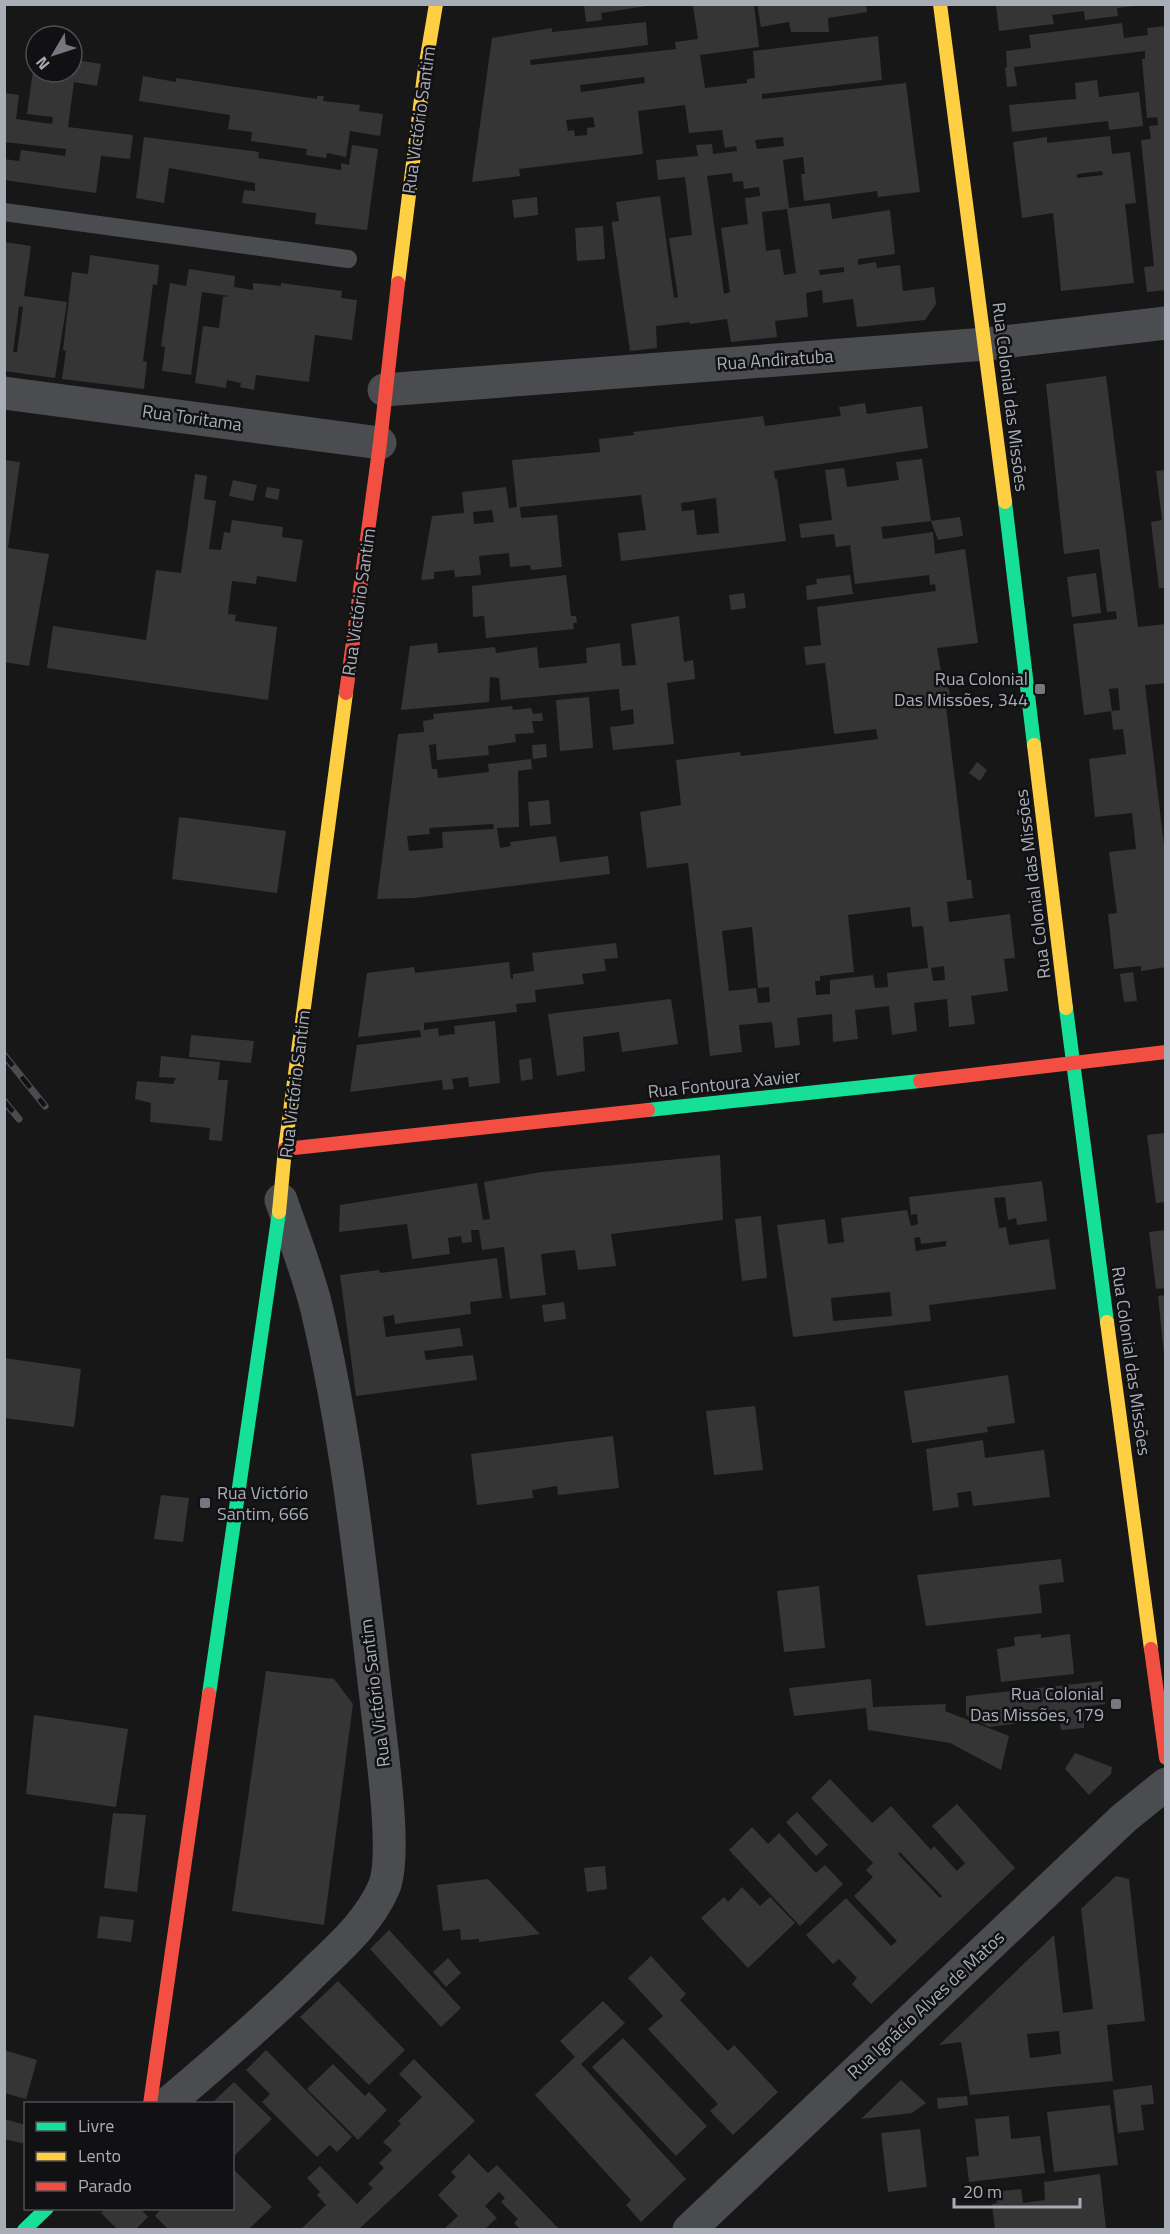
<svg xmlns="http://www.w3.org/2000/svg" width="1170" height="2234" viewBox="0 0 1170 2234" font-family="'Titillium Web',sans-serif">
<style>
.building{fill:#353536;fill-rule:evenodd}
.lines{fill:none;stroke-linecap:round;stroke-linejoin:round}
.lane{stroke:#4b4c50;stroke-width:18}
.street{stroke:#4b4c50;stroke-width:33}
.fast{stroke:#16e098;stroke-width:14}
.slow{stroke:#ffcf43;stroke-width:14}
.jam{stroke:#f24e42;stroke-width:14}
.rail-casing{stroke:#4b4c4f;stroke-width:7}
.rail{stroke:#111113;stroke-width:4.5;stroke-dasharray:14;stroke-linecap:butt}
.poi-dot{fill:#757880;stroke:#111113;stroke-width:2}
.labels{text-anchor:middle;stroke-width:5;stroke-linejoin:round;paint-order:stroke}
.street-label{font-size:18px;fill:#a8adb8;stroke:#111113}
.poi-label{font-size:18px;fill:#a8adb8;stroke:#111113;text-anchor:end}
</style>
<rect width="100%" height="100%" fill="#171717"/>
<g class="building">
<path d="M584,4H647V6L601,13L602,20L586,22Z"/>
<path d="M754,4L759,47L700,55L705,88L747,83V79L755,78L753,51L878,36L882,80L762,94V99L906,83L920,192L878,197L877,191L804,201L801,174H805L803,157L783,160L789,208L830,203L832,219L890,210L895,254L858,259V265L876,262L877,268L900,265L903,291L934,287L936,304L925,320L857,327L853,299L823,303L822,290L806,293L808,317L775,321L777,337L731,342L727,319L690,324L689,322L656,326L657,348L630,351L612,225V222L619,221L616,202L660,196L674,298L678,297L669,238L692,235L685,177L658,180L656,160L698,156L696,145L712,144L713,154L737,151L736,146L725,148L722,130L689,133L685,105L638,111L643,154L519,169L520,176L472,182L492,38L552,28V32L646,22L648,45L530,60L531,65L676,49L675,42L698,39L693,6ZM644,77L645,83L581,92L580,85ZM593,117L595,127L587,128V135L575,136L574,130L568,131L566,120ZM783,137L784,146L757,149L755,140ZM732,173L733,182L743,181L744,189L759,187L760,196L745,198L748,224L721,228L730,292L724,294L707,176ZM787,209L796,273L784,275L780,249L766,251L762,212ZM844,267V272L820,275L819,270Z"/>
<path d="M757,4H866L867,12L828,18L829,32H791L789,22L761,27Z"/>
<path d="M996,4H1135V6L1117,8L1118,16L1085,20L1084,11L1052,15L1054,24L999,31Z"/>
<path d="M1122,23L1124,38L1148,35L1147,28L1166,26V290L1147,292L1144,267L1154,266L1141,140L1151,139L1149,126L1158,125L1157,117L1147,118L1142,59H1145V51L1014,67L1017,86L1007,87L1005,68L1007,67L1006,51L1031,48L1029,35Z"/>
<path d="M35,56L36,72H72V57H77V60L101,64L97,86L74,82L68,127L133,135L130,159L101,156L96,193L4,180V159L19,161L21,150L65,156L66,149L4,142V93L19,95L16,119L52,124L53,117L27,114Z"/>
<path d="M143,76L176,82V78L317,99V96H324L323,101L360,105L359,111L383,114L380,136L350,131L346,157L327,153L326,158L306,155L307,149L251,141L252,132L228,129L230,115L139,101Z"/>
<path d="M1097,80L1099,97L1139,92L1143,126L1109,130L1108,121L1012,132L1009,105L1076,99L1075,83Z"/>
<path d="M1110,136L1112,154L1130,152L1136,203L1125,204L1134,283L1061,291L1053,213L1022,218L1013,142L1047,137V143ZM1102,171L1103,175L1077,178V174Z"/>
<path d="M144,137L259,152L258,158L341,170V163L349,165L352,145L378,149L367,230L315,224L316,213L242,203L244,190L255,191V183L169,168L164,203L136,198Z"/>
<path d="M537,197L538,215L514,218L512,200Z"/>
<path d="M603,226L605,259L577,261L575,228Z"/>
<path d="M4,242L31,246L24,296L67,302L55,378L4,371ZM19,306L23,307L17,352H13Z"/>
<path d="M90,255L159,265L157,285L153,284L143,361L147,362L144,389L62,379L66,351L63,350L72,272L88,274Z"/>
<path d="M189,269L235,276L234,287L253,290V283L281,286V283L342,291L341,298L357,300L352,340L315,335L309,382L256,375L254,390L240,387L241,383L227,380L226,388L195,383L203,326L219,328L223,297L229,296L202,292L191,375L162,371L165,347L161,346L170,283L186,286Z"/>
<path d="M1106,376L1138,627L1166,624V683L1145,685L1166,862V967L1141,971V966L1114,969L1108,914L1117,913L1109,852L1136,849L1132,813L1095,817L1089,759L1126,754L1123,729L1113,730L1111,711L1120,710L1118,688L1109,689L1112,711L1084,715L1073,624L1117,619L1116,611L1107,612L1099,549L1064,554L1046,384Z"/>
<path d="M865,403L867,414L922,406L928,448L774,471L775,479H777L786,541L621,561L618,533L646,530L641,495L520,507L521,518L557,515L562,567L531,570L530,565L510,567L509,553L479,556L481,575L455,577L454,570L434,572V579L421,580L432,516L464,513L462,492L506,487L509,508L517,507L512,460L600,452L599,439L634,435L633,432L763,416L765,426L841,416L839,407ZM716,498L719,533L697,535L694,510L682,511L681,503ZM492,510L494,522L474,524L473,512Z"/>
<path d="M922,459L931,521L881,527L883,539L933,532L935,554L965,549L978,643L937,648L943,683L949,689L951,701L946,707L967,880H971L973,898L947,902L949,922L1010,914L1015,958L1004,959L1008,991L971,996L975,1024L949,1027L947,999L914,1003L917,1031L892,1035L889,1006L855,1010L858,1039L833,1042L832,1014L797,1018L800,1045L775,1048L772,1022L739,1025L742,1052L710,1056L688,863L647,868L640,812L681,805L676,760L740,752L741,756L878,739L876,729L834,734L825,663L806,665L804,647L821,645L817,607L936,591L935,584L930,585L929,575L855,584L850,545L836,547L834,534L801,538L799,524L832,520L825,470L844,468L847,487L899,480L896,462ZM910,907L912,927L923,926L928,968L887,973L888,987L875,988L873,975L830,980V994L816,995L815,981H820V976L854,972L848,915ZM752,927L758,988L769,987L770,1002L758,1003L756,988L729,991L722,931ZM944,966L945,980L933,981L931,968Z"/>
<path d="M4,460L20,462L8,548L49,554L29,666L4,662Z"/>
<path d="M1166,470V588H1159L1151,522L1162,520L1156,471Z"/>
<path d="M195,474L207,476L204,499L216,501L209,549L221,550L224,532L230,533L232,520L283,527L282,537L303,540L296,582L257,576L256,584L232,581L228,614L236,615L235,621L277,627L268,700L47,668L53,626L146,640L156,570L181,573Z"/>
<path d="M233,480L257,485L253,501L229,496Z"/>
<path d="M267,487L280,489L278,500L265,497Z"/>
<path d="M960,517L963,536L938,540L931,521Z"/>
<path d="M1096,573L1101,613L1072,617L1067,577Z"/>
<path d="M566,575L571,616H576L577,623H573L574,629L486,638L484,616L473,617L472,586Z"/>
<path d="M850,575L853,594L807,600L806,586L817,584L816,579Z"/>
<path d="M744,593L746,608L731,610L729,595Z"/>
<path d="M679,616L684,662L693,660L695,679L667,683L674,744L613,750L610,727L634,724L633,709L621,711L619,689L501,700L499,678L490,677L489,702L401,710L410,646L437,643L438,653L495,647L496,653L537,647L539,668L587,663L586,648L620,643L622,666L636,665L631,624Z"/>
<path d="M589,697L593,748L560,751L556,700Z"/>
<path d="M512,706L513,710L531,708L533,714L542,713L543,721H532L534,733L515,734L516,742L488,746L489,755L437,760L436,744L429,745L432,769H437L438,778L489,772L488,764L531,759L532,769L518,771L519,827L497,828L500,848L511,846L510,842L556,836L560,862L608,856L610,874L414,898L377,899L398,734L424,732L423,721L434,719L433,714ZM493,824L494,829L442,832L443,848L409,851L407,836L430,834L429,828Z"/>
<path d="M546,744L547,757L533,759L532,745Z"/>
<path d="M977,762L987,770L980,781L969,773Z"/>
<path d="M549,800L551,824L530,826L528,802Z"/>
<path d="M179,817L286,831L277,893L172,879Z"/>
<path d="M616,943L618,958L604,959L606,971L582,974L584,984L535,990L536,1002L516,1004L517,1012L424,1023V1030L438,1028L439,1036L455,1034L454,1026L495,1021L500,1083L469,1087L468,1077L452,1079L454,1089L443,1090L442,1080L350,1092L357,1045L421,1037L420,1030L358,1037L367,973L414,967L415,973L509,962L511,979H513V974L534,971L532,953Z"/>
<path d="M1133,972L1137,1001L1124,1002L1120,974Z"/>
<path d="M671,999L678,1044L622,1052L619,1032L583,1037L585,1071L557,1076L548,1014Z"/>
<path d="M191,1035L254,1041L251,1063L189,1057Z"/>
<path d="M161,1056L220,1062L218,1080H228L222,1141L209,1140L210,1128L150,1122L151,1103L135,1099L137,1081L173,1084L176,1078L159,1077Z"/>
<path d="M531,1058L533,1079L521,1081L519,1060Z"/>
<path d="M1166,1133V1202L1156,1203L1147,1135Z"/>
<path d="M720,1155L723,1220L611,1234L616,1266L578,1270L575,1250L541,1254L546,1295L510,1299L504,1247L482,1250L479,1230H471L472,1242L462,1243L461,1236L448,1238L450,1254L412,1259L407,1224L339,1232L340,1205L477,1183L483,1220L490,1219L484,1182L542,1172Z"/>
<path d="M1042,1181L1047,1221L1017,1225L1016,1218L1008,1220L1005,1197L994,1198L999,1228L1006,1227L1009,1245L1049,1239L1056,1289L929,1305L931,1321L793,1337L777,1225L825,1219L828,1244L844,1242L841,1218L907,1210L911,1226L918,1224L917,1214L911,1215L909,1197ZM920,1237L921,1244L946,1241V1246L916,1251L914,1238ZM890,1292L892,1316L833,1321L831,1298Z"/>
<path d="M761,1216L767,1278L742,1281L735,1219Z"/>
<path d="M1166,1230V1288L1156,1289L1149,1232Z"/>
<path d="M497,1258L502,1298L470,1302L471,1314L395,1324L394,1315L383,1317L386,1337L460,1328L463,1346L424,1351L426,1360L473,1355L477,1380L356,1396L340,1275L379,1270L380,1273Z"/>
<path d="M1166,1295V1355H1164L1158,1296Z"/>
<path d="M564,1302L566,1319L544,1322L542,1305Z"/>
<path d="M4,1358L81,1369L74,1427L4,1418Z"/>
<path d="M1008,1375L1015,1423L987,1427L988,1432L912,1443L904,1391Z"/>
<path d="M755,1406L763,1470L714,1475L706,1411Z"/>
<path d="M613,1436L619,1488L558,1495L557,1486L532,1490L533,1498L477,1505L471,1454Z"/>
<path d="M983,1440L985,1458L1044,1450L1050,1497L973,1506L971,1491L957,1493L959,1507L933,1511L926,1449Z"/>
<path d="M161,1495L189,1498L183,1542L154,1539Z"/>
<path d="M1061,1559L1064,1582L1039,1585L1042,1613L926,1626L917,1575Z"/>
<path d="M819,1586L825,1648L784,1652L777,1591Z"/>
<path d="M1041,1634V1638L1070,1634L1074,1674L1001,1682L997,1649L1015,1646L1014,1637Z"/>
<path d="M266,1671L334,1679L353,1704L324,1925L232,1911Z"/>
<path d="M871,1679L873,1707L946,1704L945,1711L1009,1736L1001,1770L950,1743L868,1730L866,1708L794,1716L789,1688Z"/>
<path d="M1102,1681L1105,1704L1084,1707V1728L1061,1730L1059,1718L989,1727L966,1715V1696Z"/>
<path d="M34,1715L128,1729L116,1807L26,1794Z"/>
<path d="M1075,1753L1112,1767L1111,1774L1089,1795L1065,1769Z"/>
<path d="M830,1779L872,1823L891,1806L931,1850L934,1846L957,1871L965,1863L932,1826L957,1804L1015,1868L871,2004L852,1984L857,1978L839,1959L833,1964L806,1935L846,1898L891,1946L897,1941L854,1896L873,1877L866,1870L873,1863L811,1798ZM900,1852L913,1866L942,1896L940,1898L898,1854Z"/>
<path d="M797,1812L828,1845L816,1856L786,1822Z"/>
<path d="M113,1813L146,1815L137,1892L104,1888Z"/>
<path d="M752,1827L768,1844L779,1833L816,1873L825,1865L843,1884L800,1926L729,1850Z"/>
<path d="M605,1866L607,1889L587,1892L584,1868Z"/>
<path d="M1116,1876L1129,1879L1145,2021L1107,2025L1113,2081L970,2095L961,2042L939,2045L1054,1935L1063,2013L1093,2009L1081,1909ZM1059,2031L1061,2054L1030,2058L1027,2034Z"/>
<path d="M488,1879L540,1934L479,1942V1939L461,1940L460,1929L443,1931L437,1885Z"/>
<path d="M742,1887L760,1906L770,1897L795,1923L748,1968L701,1918L724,1897L728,1902Z"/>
<path d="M100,1916L134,1920L131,1942L97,1938Z"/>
<path d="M389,1930L461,2008L441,2027L370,1949Z"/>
<path d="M651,1956L686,1994L680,2000L728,2051L734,2045L778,2092L733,2135L710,2111L718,2104L648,2029L663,2016L628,1978Z"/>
<path d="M448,1958L461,1973L446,1987L433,1972Z"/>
<path d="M338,1981L405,2050L369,2085L300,2017Z"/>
<path d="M603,2001L625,2023L581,2064L686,2179L641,2222L626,2205L631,2200L535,2095L575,2057L560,2041Z"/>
<path d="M623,2038L707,2126L676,2156L592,2067Z"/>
<path d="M4,2050L37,2060L26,2099L4,2093Z"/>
<path d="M266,2050L352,2137L337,2152L330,2145L317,2157L262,2102L270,2094L246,2070Z"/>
<path d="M414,2059L475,2121L359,2229H301L326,2205L317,2195L320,2192L307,2178L320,2166L357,2204L373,2188L368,2184L384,2168L379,2163L392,2150L383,2142L401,2124L398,2121L422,2097L399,2074Z"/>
<path d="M333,2064L365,2096L369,2092L387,2110L358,2140L307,2089Z"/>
<path d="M901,2080L926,2103L912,2113L861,2119Z"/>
<path d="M234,2082L272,2119L232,2158V2103H212Z"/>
<path d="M1152,2085L1154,2104L1141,2105L1144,2130L1118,2133L1113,2090Z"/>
<path d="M967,2096L968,2105L938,2109L937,2098Z"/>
<path d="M1110,2105L1118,2165L1054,2172L1047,2112Z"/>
<path d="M1009,2116L1011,2139L1040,2136L1045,2173L969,2182L966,2157L979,2156L975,2119Z"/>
<path d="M4,2119L26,2125V2144L4,2139Z"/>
<path d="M920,2129L927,2187L888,2192L881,2133Z"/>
<path d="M469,2154L488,2173L497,2165L559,2229H520L514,2223L518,2219L501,2202L505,2198L499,2192L485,2206L497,2218L485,2229H444L458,2216L438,2195L456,2177L451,2172Z"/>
<path d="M232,2168L272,2207L249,2229H168L155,2216L162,2208H232Z"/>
<path d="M1100,2174L1106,2229H995L992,2204L997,2203L995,2192L1021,2189L1023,2203L1045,2200L1044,2182Z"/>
<path d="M106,2208H140L148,2217L136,2229H117L101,2213Z"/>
</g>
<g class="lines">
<path class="lane" d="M4,212L348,259"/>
<g class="street">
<path d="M384,390L986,344L1166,323"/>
<path d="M4,393L380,443"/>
<path d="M167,2104C218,2061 267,2019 314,1972C340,1947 369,1922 384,1887C397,1856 382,1753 378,1716C362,1580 348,1439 316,1306C307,1270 293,1235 281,1200"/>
<path d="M689,2230L1124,1818L1166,1784"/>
</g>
<g class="fast">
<path d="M1005,502L1034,745"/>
<path d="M1066,1008L1107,1322"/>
<path d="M648,1110L920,1081"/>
<path d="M209,1694L279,1212"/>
<path d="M24,2230L47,2208"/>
</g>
<g class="slow">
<path d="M940,4L1005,502"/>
<path d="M398,283L424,75L436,4"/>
<path d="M1034,745L1066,1008"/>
<path d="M279,1212L285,1149L346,693"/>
<path d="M1107,1322L1151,1649"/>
</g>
<g class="jam">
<path d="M346,693L380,443L398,283"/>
<path d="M920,1081L1166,1052"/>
<path d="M285,1149L648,1110"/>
<path d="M1151,1649L1166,1758"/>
<path d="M150,2104L209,1694"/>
</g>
<g class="rail-casing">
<g id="rail">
<path d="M4,1055L45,1106"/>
<path d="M4,1101L19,1119"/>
</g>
</g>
<use href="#rail" class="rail"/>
</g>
<g class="poi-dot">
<rect x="1034" y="683" width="12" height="12" rx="3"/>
<rect x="199" y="1497" width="12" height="12" rx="3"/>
<rect x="1110" y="1698" width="12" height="12" rx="3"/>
</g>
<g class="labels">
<g class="street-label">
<text transform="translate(419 120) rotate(-82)" y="6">Rua Victório Santim</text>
<text transform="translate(775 360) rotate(-4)" y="6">Rua Andiratuba</text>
<text transform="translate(1010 397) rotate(83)" y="6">Rua Colonial das Missões</text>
<text transform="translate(192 418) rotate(8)" y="6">Rua Toritama</text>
<text transform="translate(359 602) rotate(-82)" y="6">Rua Victório Santim</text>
<text transform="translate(1033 884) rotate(-97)" y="6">Rua Colonial das Missões</text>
<text transform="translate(295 1084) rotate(-83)" y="6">Rua Victório Santim</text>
<text transform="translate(724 1084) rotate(-6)" y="6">Rua Fontoura Xavier</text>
<text transform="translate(1131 1361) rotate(82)" y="6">Rua Colonial das Missões</text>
<text transform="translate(375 1693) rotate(-97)" y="6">Rua Victório Santim</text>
<text transform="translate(926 2005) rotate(-43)" y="6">Rua Ignácio Alves de Matos</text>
</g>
<g class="poi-label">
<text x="1028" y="685">Rua Colonial<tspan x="1028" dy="21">Das Missões, 344</tspan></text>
<text x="217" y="1499" text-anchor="start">Rua Victório<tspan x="217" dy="21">Santim, 666</tspan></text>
<text x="1104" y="1700">Rua Colonial<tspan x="1104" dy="21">Das Missões, 179</tspan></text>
</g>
</g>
<rect width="1170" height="2234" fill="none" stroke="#a8adb8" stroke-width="12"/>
<rect x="24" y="2102" width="210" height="108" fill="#111113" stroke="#4d4f55" stroke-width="1.5"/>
<rect x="36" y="2122" width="30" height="9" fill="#16e098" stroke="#4d4f55" stroke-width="1.5"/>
<text x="78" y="2132" font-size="18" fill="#a8adb8">Livre</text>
<rect x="36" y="2152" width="30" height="9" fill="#ffcf43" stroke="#4d4f55" stroke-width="1.5"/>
<text x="78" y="2162" font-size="18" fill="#a8adb8">Lento</text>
<rect x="36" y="2182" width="30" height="9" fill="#f24e42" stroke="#4d4f55" stroke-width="1.5"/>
<text x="78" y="2192" font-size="18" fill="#a8adb8">Parado</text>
<g transform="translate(54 54) rotate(231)"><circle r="28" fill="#111113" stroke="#4d4f55" stroke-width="1.5"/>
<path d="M0-4.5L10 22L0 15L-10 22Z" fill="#757880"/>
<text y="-9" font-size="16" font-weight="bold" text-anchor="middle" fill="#a8adb8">N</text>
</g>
<path d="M954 2198v9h126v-9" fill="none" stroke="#a8adb8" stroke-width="3"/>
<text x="963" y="2198" font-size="18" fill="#a8adb8" stroke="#111113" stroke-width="4.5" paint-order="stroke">20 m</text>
</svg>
